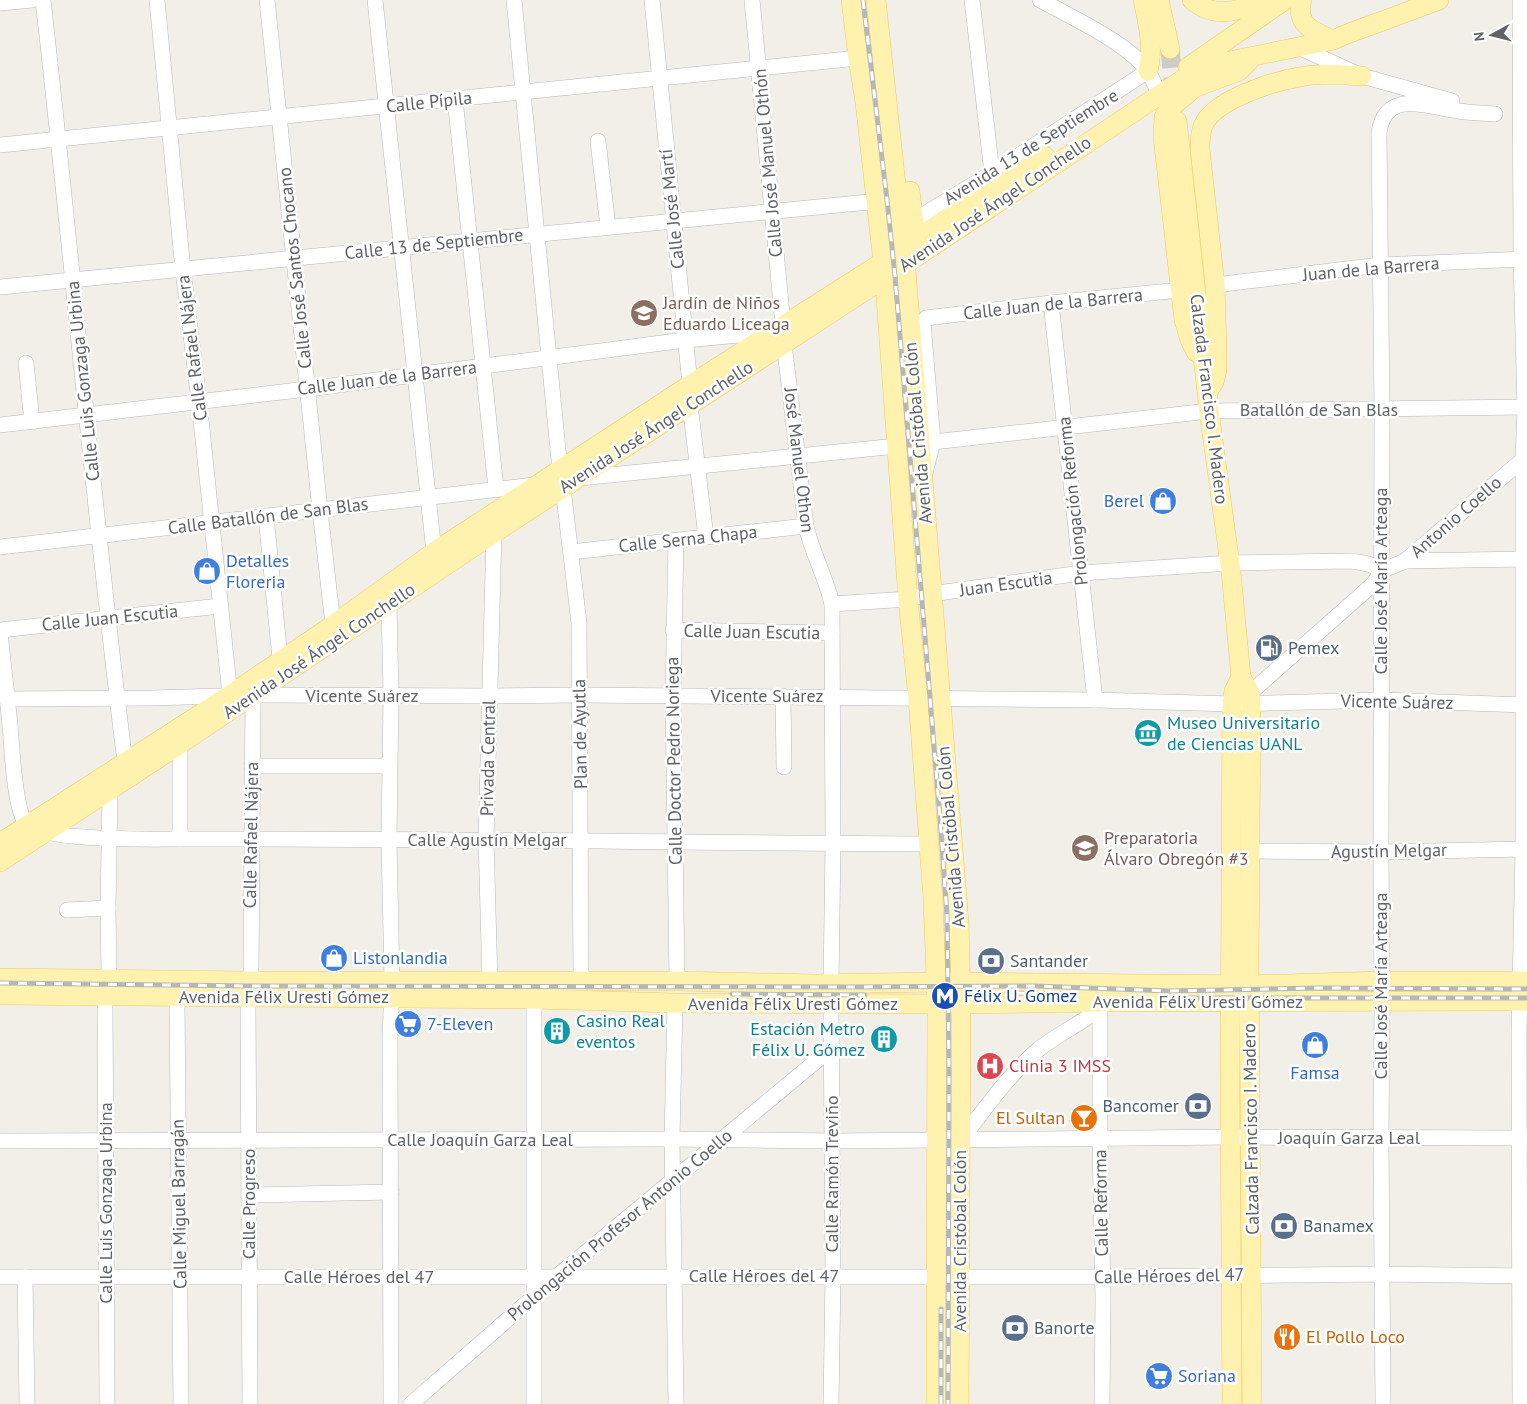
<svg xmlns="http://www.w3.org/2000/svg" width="1527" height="1404" viewBox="0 0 1527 1404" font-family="'PT Sans',sans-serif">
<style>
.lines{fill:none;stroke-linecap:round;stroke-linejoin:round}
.major-tunnel{stroke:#ccccc8;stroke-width:19;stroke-dasharray:19 9;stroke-linecap:butt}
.minor-casing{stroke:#b5b8bc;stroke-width:16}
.major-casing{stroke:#f2c960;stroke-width:20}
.minor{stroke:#fff;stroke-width:15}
.major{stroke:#fff2af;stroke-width:19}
.rail-casing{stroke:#b6b7b8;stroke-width:5}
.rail{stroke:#fff;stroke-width:3;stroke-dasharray:9;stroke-linecap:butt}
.labels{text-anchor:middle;stroke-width:5;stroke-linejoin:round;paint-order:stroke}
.street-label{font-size:18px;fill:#5f6368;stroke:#fff}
.education-label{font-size:18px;fill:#785e54;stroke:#fff;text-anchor:start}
.shop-label{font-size:18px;fill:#366cbe;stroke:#fff;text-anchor:start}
.service-label{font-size:18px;fill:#4e5e75;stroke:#fff;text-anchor:start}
.culture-label{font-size:18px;fill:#0d838f;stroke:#fff;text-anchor:start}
.transit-label{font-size:18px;fill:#164399;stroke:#fff;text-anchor:start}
.health-label{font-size:18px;fill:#be3a42;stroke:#fff;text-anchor:start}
.food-label{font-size:18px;fill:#c56008;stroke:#fff;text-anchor:end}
</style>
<rect width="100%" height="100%" fill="#f1efe8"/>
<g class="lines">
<path class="major-tunnel" d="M1170,49L1175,100"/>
<g class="minor-casing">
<g id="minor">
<path d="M43,0C72,254 93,508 125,762"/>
<path d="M157,0L183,270L199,401L230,695"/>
<path d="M267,0L320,510L333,625"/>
<path d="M375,0L434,552"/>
<path d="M514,0L560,470"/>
<path d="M652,0L690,385V405L706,537"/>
<path d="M752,0L783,325"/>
<path d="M972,0L992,173"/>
<path d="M1040,0C1071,17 1126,42 1147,70C1151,75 1153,81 1156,87"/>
<path d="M1520,0L1521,259L1525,407L1523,460V849L1519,1035L1520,1404"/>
<path d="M0,3L32,0"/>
<path d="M1298,47L1362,76L1452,101"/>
<path d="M455,99L496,489"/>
<path d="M598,141L608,227"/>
<path d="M0,145L858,58"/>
<path d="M913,221L992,173L1148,71"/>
<path d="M1215,285L1380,265L1527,259"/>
<path d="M0,287L869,202"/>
<path d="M1051,303L1095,700"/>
<path d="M784,343L806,526C812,553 826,577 832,604L833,844L831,984"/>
<path d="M26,363L32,422"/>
<path d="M0,425L307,389L685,340L773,332"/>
<path d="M933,442L1209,411L1527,407"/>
<path d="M925,473L933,442L923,323L926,318L1051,303L1180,290"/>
<path d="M580,478L897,446"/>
<path d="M563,488L579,623L581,981"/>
<path d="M266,516L280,659"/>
<path d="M676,541L673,696L677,981"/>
<path d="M0,547L535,485"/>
<path d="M571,552L806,526"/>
<path d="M1405,561L1527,559"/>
<path d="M389,604L391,696L389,840L392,981L390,1040L391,1404"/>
<path d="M832,604L908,599L931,594L1081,573L1230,563L1351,561C1362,563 1373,563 1381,571"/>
<path d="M0,630L220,606"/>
<path d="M673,630L832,633"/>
<path d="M0,632C3,663 7,694 10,725C12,746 14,809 26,823C42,842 155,839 183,839C432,838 681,843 930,844"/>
<path d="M1250,693L1362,594L1374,583L1381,571L1405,561L1527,456"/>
<path d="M783,696L784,767"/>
<path d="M7,699L152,698L253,695L490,696L580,695L1095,700L1232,704L1381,700L1527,705"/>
<path d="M252,766H389"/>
<path d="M180,839V744"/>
<path d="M1250,851L1381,852L1527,849"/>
<path d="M67,910L108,908"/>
<path d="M109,973L108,908L110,790"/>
<path d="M251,975L253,695"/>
<path d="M490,982L486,839L494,533"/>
<path d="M1100,1002V1139L1103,1299L1102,1404"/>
<path d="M105,1003L107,1404"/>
<path d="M675,1003L672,1139L676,1404"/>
<path d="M177,1004L181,1404"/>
<path d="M248,1004L250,1404"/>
<path d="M0,1141L672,1139L832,1141L1231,1137L1527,1138"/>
<path d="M960,1141C985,1109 1008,1075 1039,1049C1053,1038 1070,1029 1085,1019L1092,1014L1097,1002"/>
<path d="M249,1195L391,1192"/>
<path d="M0,1277H1102L1382,1274L1527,1276"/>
<path d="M25,1277L27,1404"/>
<path d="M411,1404L555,1278L832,1048"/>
<path d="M534,1404V988"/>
<path d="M831,1404L833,1277L831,1003"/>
<path d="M1383,1404L1381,1139L1382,1001L1381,852L1382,409L1379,133C1385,88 1428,107 1459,111C1471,113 1483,113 1495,114"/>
</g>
</g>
<g class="major-casing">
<g id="major">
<path d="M851,0L858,58L865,102L882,253"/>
<path d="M876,0L902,240"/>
<path d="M1143,0C1148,23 1154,48 1148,71"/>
<path d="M1159,0L1170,49"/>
<path d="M1192,0C1213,18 1238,13 1261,0"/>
<path d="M1302,0C1294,25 1315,32 1333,40"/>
<path d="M1188,67L1285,0"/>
<path d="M1177,121L1209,411L1231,572L1241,677L1250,693L1251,704L1249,964L1252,1404"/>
<path d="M910,191L916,240"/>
<path d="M906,271L959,923L961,1004L959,1404"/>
<path d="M885,284L908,599L918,698L933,898L937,1004L936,1404"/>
<path d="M1196,352L1190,340L1184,320L1163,137L1164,117L1169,109L1194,88L1239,71L1249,61"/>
<path d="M1209,390L1214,382L1217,370V349L1215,285L1200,149C1200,141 1200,133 1203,126C1213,100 1274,81 1300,77C1320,73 1341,75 1362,76"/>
<path d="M0,843L230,695L333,625L434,552L690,385L875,267L971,202L1045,156"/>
<path d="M0,862L180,744L494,533L877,283L1188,76L1215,64L1333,40L1347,34L1439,0"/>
<path d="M0,978L246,981H677L815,984L936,982L1250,985L1382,981H1527"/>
<path d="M0,995L534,999L675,1003L961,1004L1100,1002L1527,1001"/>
<path d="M1232,1404L1230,1088L1232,704L1234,691L1241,677"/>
</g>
</g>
<use href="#minor" class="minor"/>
<use href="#major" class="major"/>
<g class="rail-casing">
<g id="rail">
<path d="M863,0L887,200L895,276L940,818L947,915L949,1072L948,1404"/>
<path d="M0,983L251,986L848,987L1036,986L1170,991L1317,988L1527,989"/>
<path d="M1017,993L1065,994"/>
<path d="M732,994L865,995"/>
<path d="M1185,998H1527"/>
<path d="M941,1404V1309"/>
</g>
</g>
<use href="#rail" class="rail"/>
</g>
<defs>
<g id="school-disc" transform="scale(1.4375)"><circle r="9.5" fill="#8d6e63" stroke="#fff"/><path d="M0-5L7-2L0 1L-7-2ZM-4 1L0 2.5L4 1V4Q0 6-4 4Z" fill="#fff"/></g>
<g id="shop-disc" transform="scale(1.4375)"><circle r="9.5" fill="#3f7fe0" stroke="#fff"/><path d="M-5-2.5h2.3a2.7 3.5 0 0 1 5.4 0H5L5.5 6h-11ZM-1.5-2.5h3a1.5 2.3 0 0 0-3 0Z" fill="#fff"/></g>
<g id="fuel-disc" transform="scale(1.4375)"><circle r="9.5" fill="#5c6f8a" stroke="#fff"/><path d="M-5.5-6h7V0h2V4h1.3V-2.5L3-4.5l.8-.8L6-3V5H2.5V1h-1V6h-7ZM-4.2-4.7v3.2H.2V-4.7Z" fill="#fff"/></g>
<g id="museum-disc" transform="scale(1.4375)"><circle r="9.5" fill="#0f9aa8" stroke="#fff"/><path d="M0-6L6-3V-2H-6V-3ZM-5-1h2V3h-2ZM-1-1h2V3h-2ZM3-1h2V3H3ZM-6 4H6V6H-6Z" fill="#fff"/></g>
<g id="university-disc" transform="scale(1.4375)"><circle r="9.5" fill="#8d6e63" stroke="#fff"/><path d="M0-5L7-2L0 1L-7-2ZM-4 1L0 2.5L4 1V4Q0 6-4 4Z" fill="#fff"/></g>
<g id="bank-disc" transform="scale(1.4375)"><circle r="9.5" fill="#5c6f8a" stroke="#fff"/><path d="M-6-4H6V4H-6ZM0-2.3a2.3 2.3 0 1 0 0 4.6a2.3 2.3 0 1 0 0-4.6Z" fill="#fff"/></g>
<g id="metro-disc" transform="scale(1.4375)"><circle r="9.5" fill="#1a4fb4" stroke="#fff"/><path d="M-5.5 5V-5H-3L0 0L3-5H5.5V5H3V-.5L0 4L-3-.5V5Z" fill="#fff"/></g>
<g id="supermarket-disc" transform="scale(1.4375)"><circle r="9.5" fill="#3f7fe0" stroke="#fff"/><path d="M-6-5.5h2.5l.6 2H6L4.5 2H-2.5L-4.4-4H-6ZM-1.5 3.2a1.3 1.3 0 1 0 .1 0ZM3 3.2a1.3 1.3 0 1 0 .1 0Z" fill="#fff"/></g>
<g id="building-disc" transform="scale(1.4375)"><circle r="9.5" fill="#0f9aa8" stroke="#fff"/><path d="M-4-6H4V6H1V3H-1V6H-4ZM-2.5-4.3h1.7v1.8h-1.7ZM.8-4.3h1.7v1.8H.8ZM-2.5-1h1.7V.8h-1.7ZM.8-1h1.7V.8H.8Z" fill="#fff"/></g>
<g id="hospital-disc" transform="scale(1.4375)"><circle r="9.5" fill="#e0444e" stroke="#fff"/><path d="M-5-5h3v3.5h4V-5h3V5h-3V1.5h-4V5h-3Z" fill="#fff"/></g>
<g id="bar-disc" transform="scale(1.4375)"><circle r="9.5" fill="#e8710a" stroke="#fff"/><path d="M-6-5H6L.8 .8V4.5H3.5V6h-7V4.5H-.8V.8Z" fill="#fff"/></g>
<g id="restaurant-disc" transform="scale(1.4375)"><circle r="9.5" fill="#e8710a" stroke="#fff"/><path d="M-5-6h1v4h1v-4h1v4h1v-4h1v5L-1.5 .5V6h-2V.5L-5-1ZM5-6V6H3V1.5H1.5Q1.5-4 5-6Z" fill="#fff"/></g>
</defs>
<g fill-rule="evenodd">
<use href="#school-disc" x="644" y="313"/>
<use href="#shop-disc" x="1163" y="501"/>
<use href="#shop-disc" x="207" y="571"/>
<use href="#fuel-disc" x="1269" y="648"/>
<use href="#museum-disc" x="1148" y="733"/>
<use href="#university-disc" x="1085" y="848"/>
<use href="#shop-disc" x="334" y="958"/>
<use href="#bank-disc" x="991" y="961"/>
<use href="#metro-disc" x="945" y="996"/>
<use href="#supermarket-disc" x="408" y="1024"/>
<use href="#building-disc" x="557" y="1031"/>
<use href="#building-disc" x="884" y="1039"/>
<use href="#shop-disc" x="1315" y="1045"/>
<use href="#hospital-disc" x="990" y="1066"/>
<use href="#bank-disc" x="1198" y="1106"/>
<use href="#bar-disc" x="1084" y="1118"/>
<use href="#bank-disc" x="1284" y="1226"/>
<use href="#bank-disc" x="1015" y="1328"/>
<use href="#restaurant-disc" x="1287" y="1337"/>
<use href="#supermarket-disc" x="1159" y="1376"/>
</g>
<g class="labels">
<g class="street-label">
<text transform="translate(429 102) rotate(-6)" y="6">Calle Pípila</text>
<text transform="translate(1031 147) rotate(-32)" y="6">Avenida 13 de Septiembre</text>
<text transform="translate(768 163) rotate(-95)" y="6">Calle José Manuel Othón</text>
<text transform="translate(995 204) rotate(-34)" y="6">Avenida José Ángel Conchello</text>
<text transform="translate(672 209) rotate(-96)" y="6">Calle José Martí</text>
<text transform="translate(434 244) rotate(-6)" y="6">Calle 13 de Septiembre</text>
<text transform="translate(295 268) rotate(-96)" y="6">Calle José Santos Chocano</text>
<text transform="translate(1371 269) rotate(-5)" y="6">Juan de la Barrera</text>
<text transform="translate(1053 304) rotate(-6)" y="6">Calle Juan de la Barrera</text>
<text transform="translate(192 348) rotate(-97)" y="6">Calle Rafael Nájera</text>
<text transform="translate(387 378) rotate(-7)" y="6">Calle Juan de la Barrera</text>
<text transform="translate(83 381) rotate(-96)" y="6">Calle Luis Gonzaga Urbina</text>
<text transform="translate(1209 399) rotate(83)" y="6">Calzada Francisco I. Madero</text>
<text x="1319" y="416">Batallón de San Blas</text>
<text transform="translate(656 427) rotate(-33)" y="6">Avenida José Ángel Conchello</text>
<text transform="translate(918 433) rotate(-95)" y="6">Avenida Cristóbal Colón</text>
<text transform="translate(799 460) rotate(83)" y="6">José Manuel Othon</text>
<text transform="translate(1073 501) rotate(-96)" y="6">Prolongación Reforma</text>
<text transform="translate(268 516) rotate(-7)" y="6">Calle Batallón de San Blas</text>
<text transform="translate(1456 517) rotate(-41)" y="6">Antonio Coello</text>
<text transform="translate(688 539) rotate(-6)" y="6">Calle Serna Chapa</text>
<text transform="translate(1381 581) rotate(-90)" y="6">Calle José María Arteaga</text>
<text transform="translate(1006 584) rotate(-8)" y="6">Juan Escutia</text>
<text transform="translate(110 618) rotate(-6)" y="6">Calle Juan Escutia</text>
<text transform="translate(752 632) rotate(1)" y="6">Calle Juan Escutia</text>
<text transform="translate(319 651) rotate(-34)" y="6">Avenida José Ángel Conchello</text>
<text x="362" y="702">Vicente Suárez</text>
<text x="767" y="702">Vicente Suárez</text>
<text transform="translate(1397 702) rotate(1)" y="6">Vicente Suárez</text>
<text transform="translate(580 734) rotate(-91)" y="6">Plan de Ayutla</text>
<text transform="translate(488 758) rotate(-89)" y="6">Privada Central</text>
<text transform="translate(674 761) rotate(-91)" y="6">Calle Doctor Pedro Noriega</text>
<text transform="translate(251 835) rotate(-89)" y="6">Calle Rafael Nájera</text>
<text transform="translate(951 837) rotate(-95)" y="6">Avenida Cristóbal Colón</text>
<text x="487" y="846">Calle Agustín Melgar</text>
<text transform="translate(1389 851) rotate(-1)" y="6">Agustín Melgar</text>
<text transform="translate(1381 986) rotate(-90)" y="6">Calle José María Arteaga</text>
<text x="284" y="1003">Avenida Félix Uresti Gómez</text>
<text x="1198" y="1008">Avenida Félix Uresti Gómez</text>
<text x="793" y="1010">Avenida Félix Uresti Gómez</text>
<text transform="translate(1251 1129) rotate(-91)" y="6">Calzada Francisco I. Madero</text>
<text x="1349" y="1144">Joaquín Garza Leal</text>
<text x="480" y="1146">Calle Joaquín Garza Leal</text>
<text transform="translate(832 1174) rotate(-90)" y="6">Calle Ramón Treviño</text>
<text transform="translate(106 1203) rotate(-90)" y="6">Calle Luis Gonzaga Urbina</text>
<text transform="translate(1101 1203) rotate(-91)" y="6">Calle Reforma</text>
<text transform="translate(179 1204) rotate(-91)" y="6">Calle Miguel Barragán</text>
<text transform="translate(249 1204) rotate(-90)" y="6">Calle Progreso</text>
<text transform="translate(620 1225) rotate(-40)" y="6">Prolongación Profesor Antonio Coello</text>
<text transform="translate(960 1241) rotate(-90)" y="6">Avenida Cristóbal Colón</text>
<text x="764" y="1282">Calle Héroes del 47</text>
<text transform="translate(1169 1276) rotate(-1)" y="6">Calle Héroes del 47</text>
<text x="359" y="1283">Calle Héroes del 47</text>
</g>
<g class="education-label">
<text x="663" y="309">Jardín de Niños<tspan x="663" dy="21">Eduardo Liceaga</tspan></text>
<text x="1104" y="844">Preparatoria<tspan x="1104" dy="21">Álvaro Obregón #3</tspan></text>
</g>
<g class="shop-label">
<text x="1144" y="507" text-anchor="end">Berel</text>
<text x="226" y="567">Detalles<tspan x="226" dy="21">Floreria</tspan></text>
<text x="353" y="964">Listonlandia</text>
<text x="427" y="1030">7-Eleven</text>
<text x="1315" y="1079" text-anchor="middle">Famsa</text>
<text x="1178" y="1382">Soriana</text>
</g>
<g class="service-label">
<text x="1288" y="654">Pemex</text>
<text x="1010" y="967">Santander</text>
<text x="1179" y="1112" text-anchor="end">Bancomer</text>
<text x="1303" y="1232">Banamex</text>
<text x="1034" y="1334">Banorte</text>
</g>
<g class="culture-label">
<text x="1167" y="729">Museo Universitario<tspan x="1167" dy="21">de Ciencias UANL</tspan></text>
<text x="576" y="1027">Casino Real<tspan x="576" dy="21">eventos</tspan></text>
<text x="865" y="1035" text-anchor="end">Estación Metro<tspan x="865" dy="21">Félix U. Gómez</tspan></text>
</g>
<g class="transit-label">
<text x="964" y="1002">Félix U. Gomez</text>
</g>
<g class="health-label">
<text x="1009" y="1072">Clinia 3 IMSS</text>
</g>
<g class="food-label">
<text x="1065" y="1124">El Sultan</text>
<text x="1306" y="1343" text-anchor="start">El Pollo Loco</text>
</g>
</g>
<g transform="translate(1492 35) rotate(263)" stroke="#ffffff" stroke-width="4" paint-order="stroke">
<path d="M0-4L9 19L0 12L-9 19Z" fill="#5f6368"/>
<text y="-8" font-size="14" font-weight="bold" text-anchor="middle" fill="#5f6368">N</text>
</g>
</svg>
